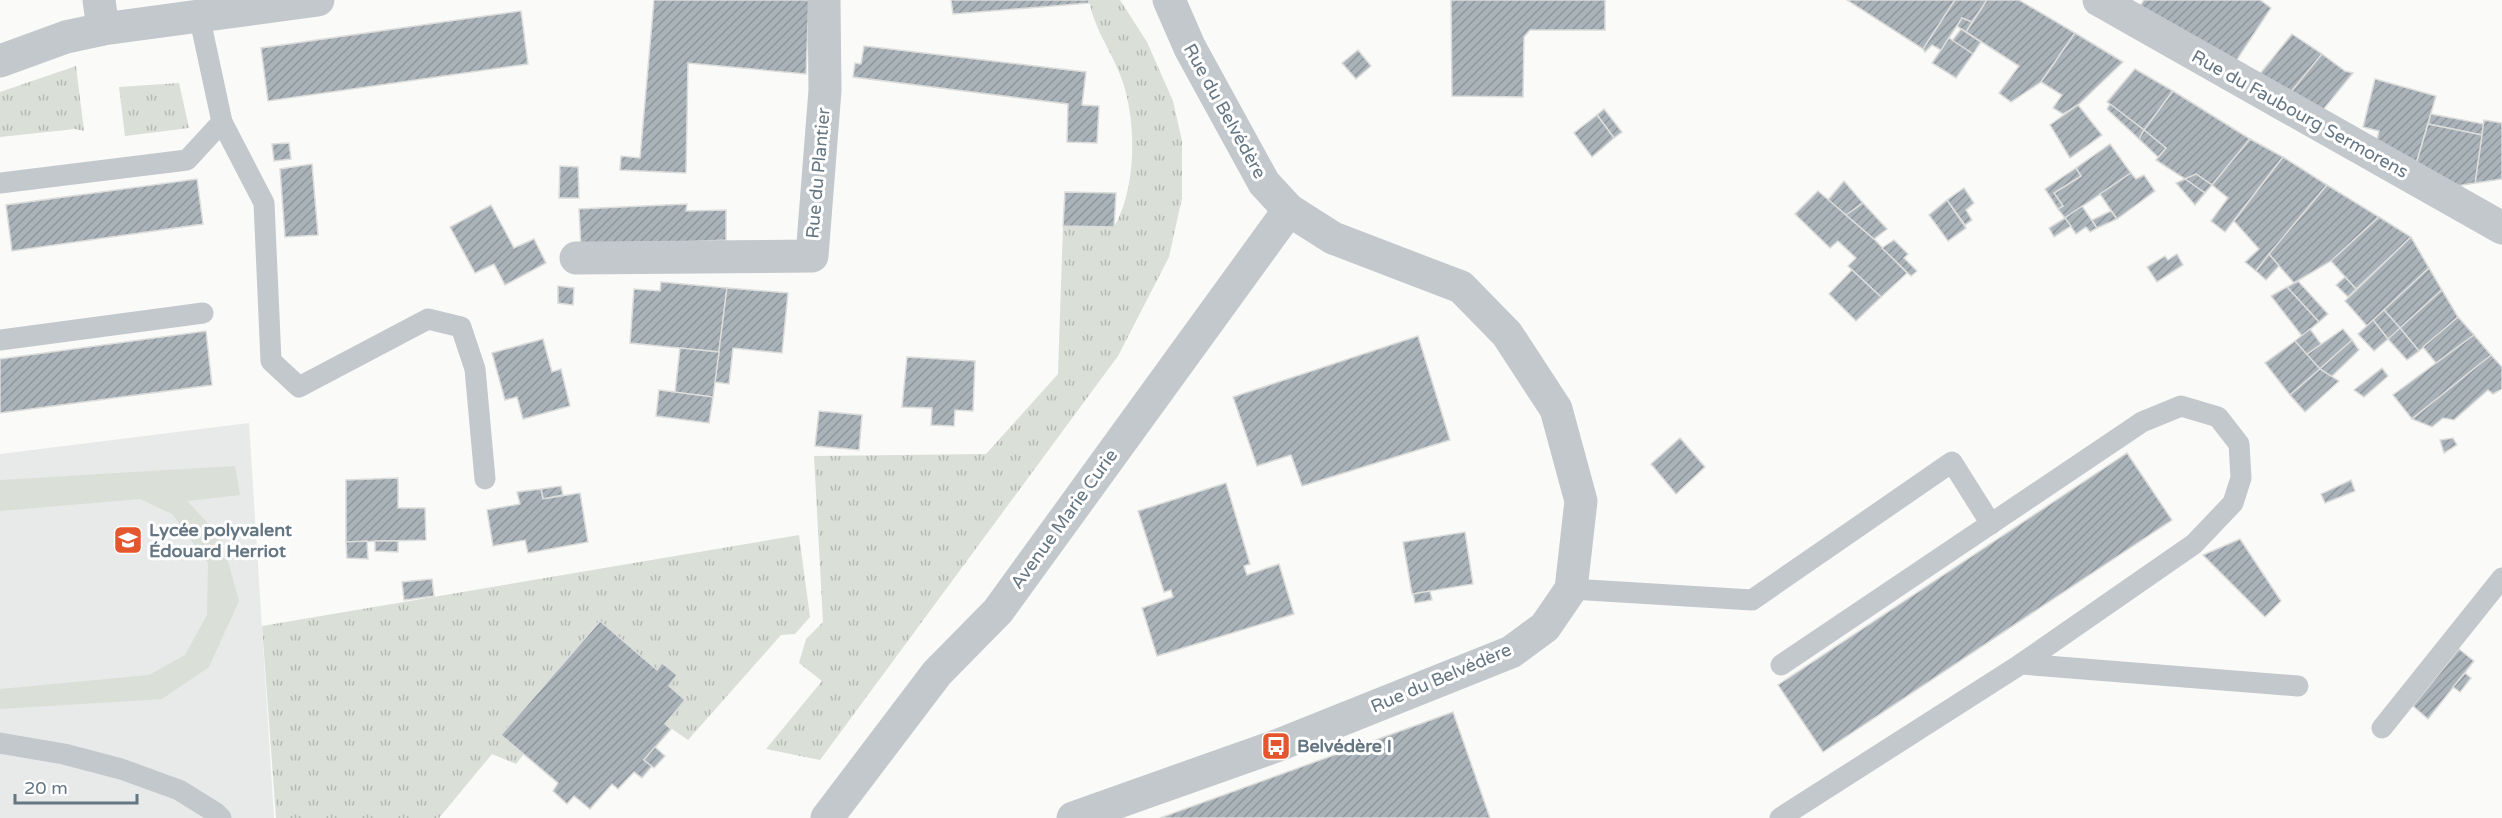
<svg xmlns="http://www.w3.org/2000/svg" width="2502" height="818" viewBox="0 0 2502 818" font-family="'Varela Round',sans-serif">
<style>
.built{fill:#e8e9e9}
.grass{fill:url(#grass-tufts)}
.garden{fill:#dadfd7}
.building{fill:url(#building-hatch);stroke:#dcdcda;stroke-width:1.5}
.lines{fill:none;stroke-linecap:round;stroke-linejoin:round}
.lane{stroke:#c3c8cc;stroke-width:21}
.street{stroke:#c3c8cc;stroke-width:33}
.labels{text-anchor:middle;stroke-width:6;stroke-linejoin:round;paint-order:stroke}
.street-label{font-size:18px;fill:#657683;stroke:#fff}
.poi-label{font-size:18px;font-weight:bold;fill:#657683;stroke:#fff;text-anchor:start}
</style>
<defs>
<pattern id="grass-tufts" width="24" height="20" patternUnits="userSpaceOnUse" patternTransform="scale(1.5)"><rect width="24" height="20" fill="#dadfd7"/><path d="M3 7l-1-3M5 7V3M7 7l1-3M15 17l-1-3M17 17v-4M19 17l1-3" fill="none" stroke="#b4b9b4"/></pattern>
<pattern id="building-hatch" width="6" height="6" patternUnits="userSpaceOnUse" patternTransform="scale(1.5)"><rect width="6" height="6" fill="#aab3b9"/><path d="M-1 1l2-2M0 6l6-6M5 7l2-2" fill="none" stroke="#8e969c"/></pattern>
</defs>
<rect width="100%" height="100%" fill="#fafaf8"/>
<path class="built" d="M249,423L274,818H0V454Z"/>
<g class="grass">
<path d="M1089,0H1120L1147,42L1173,101L1182,141V198L1169,257L1118,356L820,760L766,749L822,681L799,663L806,639L823,622L814,456L986,454L1058,374L1063,226L1114,227C1137,188 1137,119 1121,77C1111,50 1094,29 1089,0Z"/>
<path d="M76,66L84,131L75,129L0,137V92Z"/>
<path d="M179,83L189,128L125,136L119,87Z"/>
<path d="M799,535L810,617L795,634L781,635L688,740L665,724L685,700L669,686L677,675L663,663L657,670L599,621L501,735L524,754L516,764L492,754L439,818H276L262,626Z"/>
</g>
<path class="garden" d="M235,466L240,495L187,501L221,537L239,601L209,667L162,699L0,709V689L149,675L185,655L207,615L208,563L172,514L140,499L0,511V480Z"/>
<g class="building">
<path d="M654,0H809L806,74L688,63L686,173L620,170L621,156L640,158Z"/>
<path d="M951,0H1089V3L953,14Z"/>
<path d="M1451,0H1605V30H1530L1524,37L1523,97L1452,96Z"/>
<path d="M1847,0H1955L1923,49Z"/>
<path d="M1955,0H1987L1972,22L1962,18L1941,50L1932,45L1925,52L1923,49Z"/>
<path d="M1987,0H2019L2075,33L2041,82L2011,102L1999,93L2019,66L1966,32Z"/>
<path d="M2144,0H2260L2271,8L2232,67L2136,12Z"/>
<path d="M521,11L528,64L268,101L261,48Z"/>
<path d="M1962,18L1972,22L1966,32L1957,26Z"/>
<path d="M1961,29L1981,42L1973,54L1952,41Z"/>
<path d="M2075,33L2123,62L2078,105L2063,114L2053,108L2062,95L2041,82Z"/>
<path d="M2292,34L2322,54L2286,98L2255,80Z"/>
<path d="M1949,38L1973,54L1956,78L1932,63Z"/>
<path d="M864,46L1086,72L1082,105L1099,106L1097,143L1067,142L1068,104L853,77L855,63L861,64Z"/>
<path d="M1358,50L1371,66L1356,79L1342,63Z"/>
<path d="M2322,54L2345,71L2353,73L2318,116L2286,98Z"/>
<path d="M2135,69L2173,91L2144,130L2107,102Z"/>
<path d="M2375,79L2436,96L2414,171L2375,148L2379,131L2363,127Z"/>
<path d="M2173,91L2250,139L2212,185L2196,174L2185,179L2156,160L2166,148L2144,130Z"/>
<path d="M2110,104L2144,130L2139,139L2107,109Z"/>
<path d="M2078,105L2102,135L2070,158L2050,125Z"/>
<path d="M1604,109L1622,132L1614,138L1597,115Z"/>
<path d="M2431,114L2484,124L2482,135L2428,124Z"/>
<path d="M1597,115L1614,138L1592,157L1574,133Z"/>
<path d="M2484,120L2502,123V179L2475,183Z"/>
<path d="M2428,124L2482,135L2475,183L2445,188L2414,171Z"/>
<path d="M2144,130L2166,148L2158,157L2139,139Z"/>
<path d="M2250,139L2283,157L2225,232L2211,221L2228,198L2212,185Z"/>
<path d="M289,143L291,159L274,161L272,144Z"/>
<path d="M2110,144L2131,173L2065,218L2058,209L2063,206L2054,193L2081,176L2076,168Z"/>
<path d="M2283,157L2327,185L2256,271L2245,262L2259,249L2234,221Z"/>
<path d="M312,164L318,235L285,237L280,169Z"/>
<path d="M560,166L578,167L579,198H559Z"/>
<path d="M2076,168L2081,176L2054,193L2063,206L2058,209L2045,189Z"/>
<path d="M2131,173L2136,179L2144,175L2155,191L2117,219L2100,194Z"/>
<path d="M2196,174L2212,185L2205,193L2185,179Z"/>
<path d="M197,179L203,224L12,251L6,205Z"/>
<path d="M2185,179L2205,193L2195,205L2176,183Z"/>
<path d="M1844,181L1863,203L1846,215L1828,200Z"/>
<path d="M2327,185L2379,217L2331,261L2294,283L2269,254Z"/>
<path d="M1964,188L1974,203L1966,210L1972,220L1965,225L1947,200Z"/>
<path d="M1818,191L1874,239L1907,273L1881,297L1848,266L1856,258L1838,241L1830,248L1795,214Z"/>
<path d="M1065,192L1116,193L1114,227L1063,226Z"/>
<path d="M1947,200L1966,228L1948,241L1929,215Z"/>
<path d="M1863,203L1887,229L1874,239L1846,215Z"/>
<path d="M687,204L686,211L726,210V240L581,247L579,209Z"/>
<path d="M491,205L514,248L534,239L546,263L505,285L494,264L475,273L450,227Z"/>
<path d="M2082,206L2097,228L2090,232L2086,227L2076,234L2065,218Z"/>
<path d="M2111,211L2117,219L2097,228L2092,220Z"/>
<path d="M2379,217L2411,237L2356,289L2331,261Z"/>
<path d="M2065,218L2071,226L2054,237L2049,228Z"/>
<path d="M2411,237L2429,268L2367,326L2345,301Z"/>
<path d="M1894,240L1908,254L1904,258L1917,271L1911,276L1882,248Z"/>
<path d="M2177,254L2183,265L2157,282L2147,267L2165,256L2168,260Z"/>
<path d="M2269,254L2279,266L2266,280L2256,271Z"/>
<path d="M2429,268L2442,290L2400,328L2384,310Z"/>
<path d="M1852,270L1881,297L1856,321L1829,294Z"/>
<path d="M2345,277L2356,289L2348,297L2336,285Z"/>
<path d="M2298,281L2328,314L2319,322L2287,287Z"/>
<path d="M661,282L727,288L719,352L630,343L634,289L660,291Z"/>
<path d="M558,286L574,288L573,305L558,303Z"/>
<path d="M2287,287L2319,322L2302,336L2271,296Z"/>
<path d="M727,288L788,293L782,353L733,348L729,384L715,382Z"/>
<path d="M2442,290L2458,317L2419,351L2400,328Z"/>
<path d="M2384,310L2400,328L2388,339L2373,320Z"/>
<path d="M2458,317L2474,335L2436,363L2423,347Z"/>
<path d="M2373,320L2388,339L2374,351L2358,334Z"/>
<path d="M2400,328L2419,351L2407,360L2388,339Z"/>
<path d="M2310,329L2321,344L2306,355L2295,341Z"/>
<path d="M2343,329L2352,340L2320,369L2306,355Z"/>
<path d="M206,331L212,385L0,413V359Z"/>
<path d="M2474,335L2491,355L2412,419L2393,395Z"/>
<path d="M1418,336L1450,440L1302,486L1291,455L1257,466L1233,397Z"/>
<path d="M543,339L552,372L561,369L570,406L523,419L517,397L505,400L492,353Z"/>
<path d="M2352,340L2359,350L2331,377L2320,369Z"/>
<path d="M2295,341L2320,369L2290,395L2265,363Z"/>
<path d="M680,348L719,352L713,397L675,393Z"/>
<path d="M2491,355L2502,367V389L2493,394L2488,390L2454,420L2443,418L2432,427L2412,419Z"/>
<path d="M907,357L975,361L973,411L955,410L954,426L931,425L932,408L902,407Z"/>
<path d="M2382,368L2388,376L2364,397L2354,390Z"/>
<path d="M2320,369L2339,381L2305,412L2290,395Z"/>
<path d="M659,390L713,397L709,423L656,416Z"/>
<path d="M819,411L862,415L859,450L815,446Z"/>
<path d="M1680,438L1705,467L1676,494L1651,464Z"/>
<path d="M2453,438L2457,445L2444,453L2440,440Z"/>
<path d="M2127,453L2172,520L1823,752L1778,685Z"/>
<path d="M398,478V508H425L426,540L346,542V480Z"/>
<path d="M2351,480L2355,491L2325,503L2321,494Z"/>
<path d="M1226,483L1250,564L1244,566L1247,575L1279,564L1294,614L1157,656L1142,608L1173,597L1171,590L1164,592L1138,511Z"/>
<path d="M561,486L563,495L543,499L541,489Z"/>
<path d="M541,489L543,499L580,493L588,542L528,553L525,540L493,546L487,510L520,504L517,492Z"/>
<path d="M1465,532L1473,584L1412,594L1403,542Z"/>
<path d="M2240,539L2281,601L2265,617L2203,555Z"/>
<path d="M367,541L368,559L347,558L346,542Z"/>
<path d="M375,541H398V552L375,551Z"/>
<path d="M432,579L434,596L404,600L402,582Z"/>
<path d="M1430,591L1432,600L1415,603L1413,594Z"/>
<path d="M600,621L657,670L662,663L677,675L669,686L685,700L665,724L671,729L644,760L652,766L642,778L634,772L618,789L612,784L590,809L574,796L567,804L553,791L558,783L501,735Z"/>
<path d="M2459,649L2474,661L2428,719L2413,706Z"/>
<path d="M2465,673L2471,678L2460,692L2453,687Z"/>
<path d="M1453,712L1490,818H1160Z"/>
<path d="M655,747L665,756L654,768L644,760Z"/>
</g>
<g class="lines">
<g class="lane">
<path d="M222,122L264,203L271,361L299,387L428,319L461,327L475,369L485,479"/>
<path d="M0,183L187,160L222,122L199,15"/>
<path d="M0,340L203,313"/>
<path d="M1571,589L1752,600L1952,462L1991,524"/>
<path d="M1781,665L2142,422L2181,406L2218,417L2239,444L2241,478L2233,503L2194,544L2021,664"/>
<path d="M2382,728L2502,578"/>
<path d="M0,743L64,754L121,769L179,790L216,813L221,818"/>
<path d="M1780,818L2021,664L2298,686"/>
</g>
<g class="street">
<path d="M99,0L103,29"/>
<path d="M2099,0L2502,228"/>
<path d="M0,61L66,37L103,29L318,0"/>
<path d="M576,258L812,256L825,90L824,0"/>
<path d="M827,818L937,673L998,611L1289,210"/>
<path d="M1073,818L1276,746L1511,652L1545,627L1571,589L1581,501L1556,409L1507,334L1461,287L1333,238L1289,210L1264,183L1190,48L1169,0"/>
</g>
</g>
<defs>
<g id="school-square" transform="scale(1.5)"><rect x="-9" y="-9" width="18" height="18" rx="4" fill="#e4572e" stroke="#fff"/><path d="M0-5L7-2L0 1L-7-2ZM-4 1L0 2.5L4 1V4Q0 6-4 4Z" fill="#fff"/></g>
<g id="bus-square" transform="scale(1.5)"><rect x="-9" y="-9" width="18" height="18" rx="4" fill="#e4572e" stroke="#fff"/><path d="M-5-6H5V4H4V6H2V4H-2V6H-4V4H-5ZM-3.5-4V0h7V-4ZM-3.5 1.2v1.5H-2V1.2ZM2 1.2v1.5H3.5V1.2Z" fill="#fff"/></g>
</defs>
<g fill-rule="evenodd">
<use href="#school-square" x="128" y="540"/>
<use href="#bus-square" x="1276" y="746"/>
</g>
<g class="labels">
<g class="street-label">
<text transform="translate(1225 111) rotate(61)" y="6">Rue du Belvédère</text>
<text transform="translate(2300 114) rotate(29)" y="6">Rue du Faubourg Sermorens</text>
<text transform="translate(818 173) rotate(-85)" y="6">Rue du Plantier</text>
<text transform="translate(1064 519) rotate(-54)" y="6">Avenue Marie Curie</text>
<text transform="translate(1441 678) rotate(-23)" y="6">Rue du Belvédère</text>
</g>
<g class="poi-label">
<text x="149" y="536">Lycée polyvalent<tspan x="149" dy="21">Édouard Herriot</tspan></text>
<text x="1297" y="752">Belvédère I</text>
</g>
</g>
<path d="M15 794v9h122v-9" fill="none" stroke="#657683" stroke-width="3"/>
<text x="24" y="794" font-size="18" fill="#657683" stroke="#ffffff" stroke-width="4.5" paint-order="stroke">20 m</text>
</svg>
